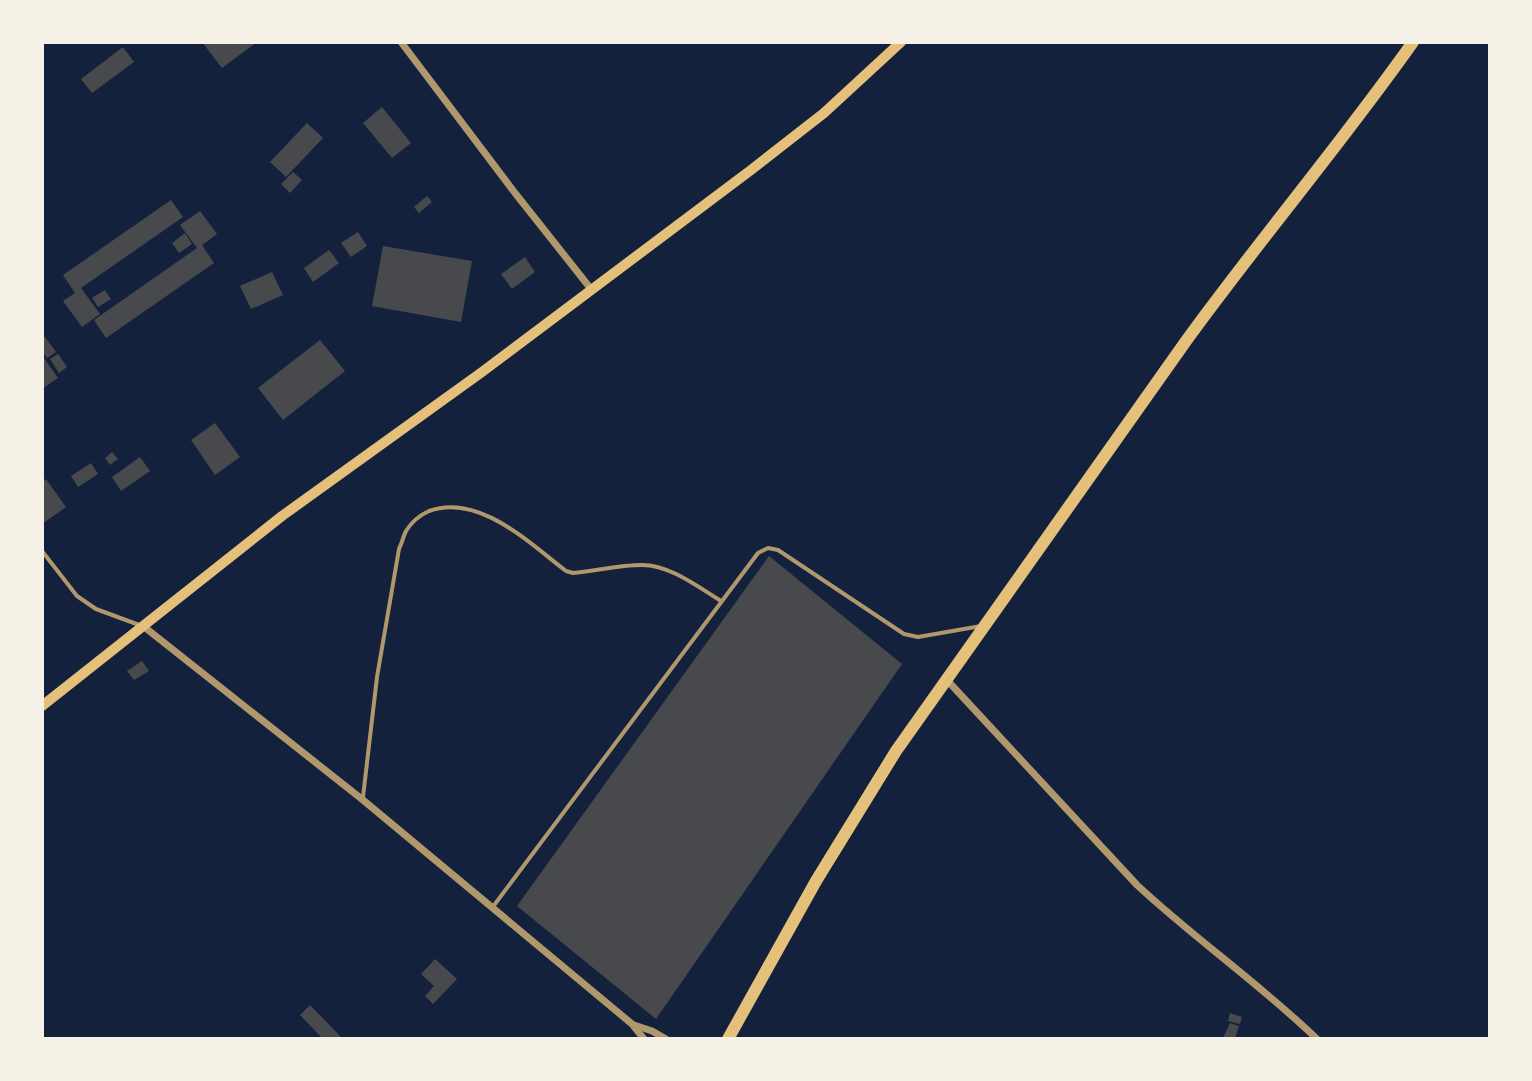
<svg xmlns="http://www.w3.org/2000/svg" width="1532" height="1081" viewBox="0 0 1532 1081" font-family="Cabin,sans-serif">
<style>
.building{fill:#48494c}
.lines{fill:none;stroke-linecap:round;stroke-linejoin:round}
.service{stroke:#b1986c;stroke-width:4}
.minor{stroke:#b1986c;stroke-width:7}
.secondary{stroke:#e5c07b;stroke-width:10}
.primary{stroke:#e5c07b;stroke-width:12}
</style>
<rect width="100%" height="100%" fill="#14213d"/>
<g class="building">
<path d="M202,42H257L222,68Z"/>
<path d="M123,47L134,62L92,93L81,79Z"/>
<path d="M382,107L411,143L392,158L363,123Z"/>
<path d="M307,123L323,138L286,177L270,162Z"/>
<path d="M293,172L302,180L290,193L281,184Z"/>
<path d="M427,196L432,202L419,213L414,207Z"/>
<path d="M171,200L183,217L81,288L100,314L82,327L63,301L75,293L63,275Z"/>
<path d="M200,211L217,234L202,245L214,263L106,338L94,320L197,248L180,225Z"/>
<path d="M358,232L367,246L351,257L341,243Z"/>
<path d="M185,233L192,244L179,253L172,243Z"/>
<path d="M383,246L472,261L461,322L372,306Z"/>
<path d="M329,250L339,263L313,282L304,268Z"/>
<path d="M525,257L535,272L512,289L501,274Z"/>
<path d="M272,272L283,295L251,309L240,286Z"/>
<path d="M105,290L111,299L98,307L92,298Z"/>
<path d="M42,333L56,352L47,358L42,351Z"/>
<path d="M320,340L345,371L283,420L258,388Z"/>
<path d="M58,354L67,367L59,373L50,359Z"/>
<path d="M42,355L58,378L42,389Z"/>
<path d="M215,423L240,457L215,475L191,440Z"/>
<path d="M112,452L118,459L110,465L105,458Z"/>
<path d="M140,457L150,471L121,491L112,477Z"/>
<path d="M91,463L98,474L78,487L71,476Z"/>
<path d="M46,479L66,507L42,524V482Z"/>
<path d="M769,556L902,664L656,1019L517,906Z"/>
<path d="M142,661L149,671L134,680L127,671Z"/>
<path d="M435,959L457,979L433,1004L425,996L434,986L421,974Z"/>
<path d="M310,1005L343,1039H323L300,1015Z"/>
<path d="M1230,1013L1242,1017L1240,1024L1228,1021Z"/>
<path d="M1230,1023L1239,1026L1235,1039L1223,1038Z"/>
</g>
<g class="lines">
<g class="service">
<path d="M42,551L77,596L96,609L142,626"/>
<path d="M363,797L377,677L399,549C402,543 403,537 406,531C411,523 420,515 429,511C479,493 529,543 566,571L573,573C595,571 619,565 642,565C670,565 698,587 721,601"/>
<path d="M492,908L758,553L768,548L778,550L904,634L918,637L981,626"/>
</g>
<g class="minor">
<path d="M401,42L515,193L591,289"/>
<path d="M143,626L363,800L632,1024L644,1039"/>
<path d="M946,679L1137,885C1195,939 1260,984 1317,1039"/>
<path d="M634,1025L652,1031L666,1039"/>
</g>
<path class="secondary" d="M42,706L282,516L482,372L751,170L824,113L901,42"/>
<path class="primary" d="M728,1039L816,881L896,751L1186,341C1260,239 1341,144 1413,42"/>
</g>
<rect width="1532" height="1081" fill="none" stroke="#f6f1e7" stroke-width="88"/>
</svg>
